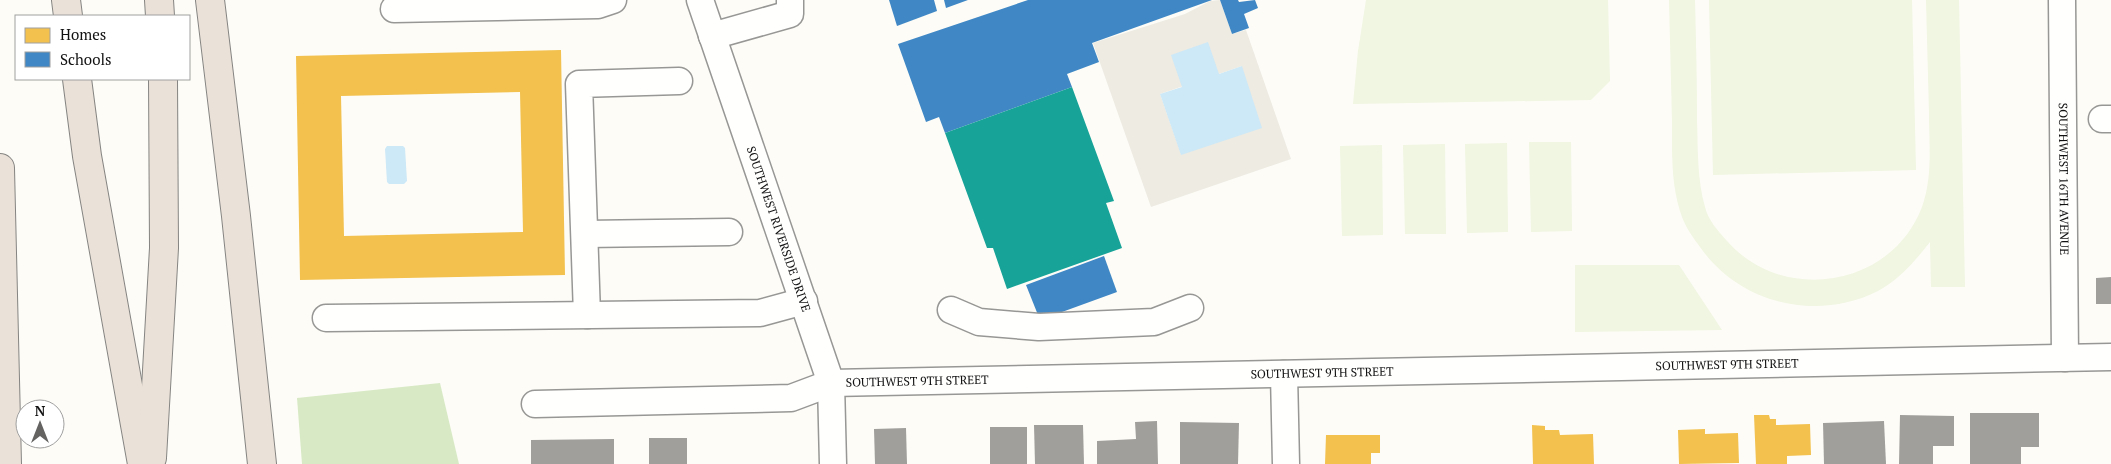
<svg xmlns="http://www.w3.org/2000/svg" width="2111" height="464" viewBox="0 0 2111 464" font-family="'PT Serif',serif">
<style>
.forest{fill:#d8eac5}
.pitch{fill:#f0f6e1}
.plaza{fill:#edebe2;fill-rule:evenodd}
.water{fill:#cde8f7}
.homes{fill:#f2c14e;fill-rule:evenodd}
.schools{fill:#3f88c5}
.public{fill:#17a398}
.building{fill:#a19f9c}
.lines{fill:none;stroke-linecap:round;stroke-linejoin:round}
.minor-casing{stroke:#979795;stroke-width:29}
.highway-casing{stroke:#858482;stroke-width:30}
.minor{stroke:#fffffe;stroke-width:26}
.highway{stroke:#eae1d8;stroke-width:28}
.labels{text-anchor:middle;stroke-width:5;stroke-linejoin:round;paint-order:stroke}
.street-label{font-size:12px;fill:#111;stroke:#fff}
</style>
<rect width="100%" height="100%" fill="#fdfcf7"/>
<path class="forest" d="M440,383L459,464H302L297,398Z"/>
<g class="pitch">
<path d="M1366,0H1608L1610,81L1591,100L1353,104L1358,51Z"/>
<path d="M1669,0H1695C1696,40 1697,80 1697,121C1698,149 1697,179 1705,207C1708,220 1718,231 1727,241C1783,305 1892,287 1922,207C1933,177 1929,144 1929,113C1928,75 1927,38 1926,0H1959L1965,287H1931L1930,242C1915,261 1900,279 1878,291C1816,322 1740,304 1700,247C1692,236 1684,225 1680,211C1671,182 1672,151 1672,121C1671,81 1670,40 1669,0Z"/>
<path d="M1709,0H1912L1916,170L1713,175Z"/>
<path d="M1529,142H1571L1572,231L1531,232Z"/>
<path d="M1507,143L1508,232L1467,233L1465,144Z"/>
<path d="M1445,144L1446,234H1405L1403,145Z"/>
<path d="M1382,145L1383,235L1342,236L1340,146Z"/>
<path d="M1575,265H1679L1722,330L1575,332Z"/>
</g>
<path class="plaza" d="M1220,0L1232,34L1246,30L1291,159L1151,207L1093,43L1185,14L1210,1ZM1242,66L1181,155V154L1160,94Z"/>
<g class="water">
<path d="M1208,42L1219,74L1242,66L1262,128L1181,155L1160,94L1182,87L1171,55Z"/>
<path d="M387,146H403L405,148L407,181L404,184H389L387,182L385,149Z"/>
</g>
<g class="homes">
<path d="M561,50L565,275L300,280L296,56ZM520,92L523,232L344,236L341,96Z"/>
<path d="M1754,415H1769L1770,419H1776V425L1810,424L1811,455L1787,456V464H1756Z"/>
<path d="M1532,425L1545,426V430H1559L1560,435L1593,434L1594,464H1533Z"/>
<path d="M1705,429V434L1738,433L1739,463L1679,464L1678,430Z"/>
<path d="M1326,435H1380V453H1371V464H1325Z"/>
</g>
<g class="schools">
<path d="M889,0H934L937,11L897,26Z"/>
<path d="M944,0H968L946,8Z"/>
<path d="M1028,0H1212L1092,43L1099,62L1067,74L1072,87L945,133L939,117L926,122L898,44Z"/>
<path d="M1220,0H1238L1239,2L1255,0L1258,8L1244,14L1249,28L1232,34Z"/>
<path d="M1104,256L1117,292L1040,320L1026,285Z"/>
</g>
<path class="public" d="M1072,87L1114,201L1106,203L1122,248L1007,289L993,248H987L945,133Z"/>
<g class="building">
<path d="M2111,277V304H2096V278Z"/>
<path d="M1970,413H2039V447H2021V464H1970Z"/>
<path d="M1900,415L1954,416V446H1933V464H1899Z"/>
<path d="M1157,421L1158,464H1097V441L1136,439L1135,422Z"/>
<path d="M1884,421L1886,464H1824L1823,423Z"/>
<path d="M1180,422L1239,423L1238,464H1180Z"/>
<path d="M1034,425H1083L1084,464H1035Z"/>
<rect x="990" y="427" width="37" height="37"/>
<path d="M906,428L907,464H875L874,429Z"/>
<rect x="649" y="438" width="38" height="26"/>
<path d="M614,439V464H531V440Z"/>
</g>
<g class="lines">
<g class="minor-casing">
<g id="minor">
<path id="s1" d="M700,0L831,383L833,464"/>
<path id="s2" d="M2062,0L2065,358"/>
<path d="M394,9L598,5L613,0"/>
<path d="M712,36L790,14V0"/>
<path d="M2102,119H2111"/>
<path d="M585,234L729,232"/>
<path d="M951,310L979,322L1039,327L1154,322L1190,308"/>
<path d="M587,315L579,84L679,81"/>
<path d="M326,318L760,313L804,301"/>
<path d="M1284,374L1286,464"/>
<path id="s3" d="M535,404L791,398L831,383L2111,357"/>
</g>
</g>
<g class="highway-casing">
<g id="highway">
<path d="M66,0L68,16"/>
<path d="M159,0L160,16"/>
<path d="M210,0L236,216L262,464"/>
<path d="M77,79L87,156L142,464"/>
<path d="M0,168L7,464"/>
<path d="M152,458L164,248L163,79"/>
</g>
</g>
<use href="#minor" class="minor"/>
<use href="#highway" class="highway"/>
</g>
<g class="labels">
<g class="street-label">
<text dy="4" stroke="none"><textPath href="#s2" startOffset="179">SOUTHWEST 16TH AVENUE</textPath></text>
<text dy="4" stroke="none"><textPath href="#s1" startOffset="242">SOUTHWEST RIVERSIDE DRIVE</textPath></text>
<text dy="4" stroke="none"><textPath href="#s3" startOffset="1195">SOUTHWEST 9TH STREET</textPath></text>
<text dy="4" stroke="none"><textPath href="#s3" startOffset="790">SOUTHWEST 9TH STREET</textPath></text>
<text dy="4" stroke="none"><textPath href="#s3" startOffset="385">SOUTHWEST 9TH STREET</textPath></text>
</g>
</g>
<rect x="15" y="15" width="175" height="65" fill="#ffffff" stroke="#a0a0a0"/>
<rect x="25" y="28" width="25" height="15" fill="#f2c14e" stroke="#a0a0a0"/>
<text x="60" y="40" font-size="15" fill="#111111">Homes</text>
<rect x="25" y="52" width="25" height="15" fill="#3f88c5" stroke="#a0a0a0"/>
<text x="60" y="65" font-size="15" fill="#111111">Schools</text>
<g transform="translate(40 424)"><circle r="24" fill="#ffffff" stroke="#a0a0a0"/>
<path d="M0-4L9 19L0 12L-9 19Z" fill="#646362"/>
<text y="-8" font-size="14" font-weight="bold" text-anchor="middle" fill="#111111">N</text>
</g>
</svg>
